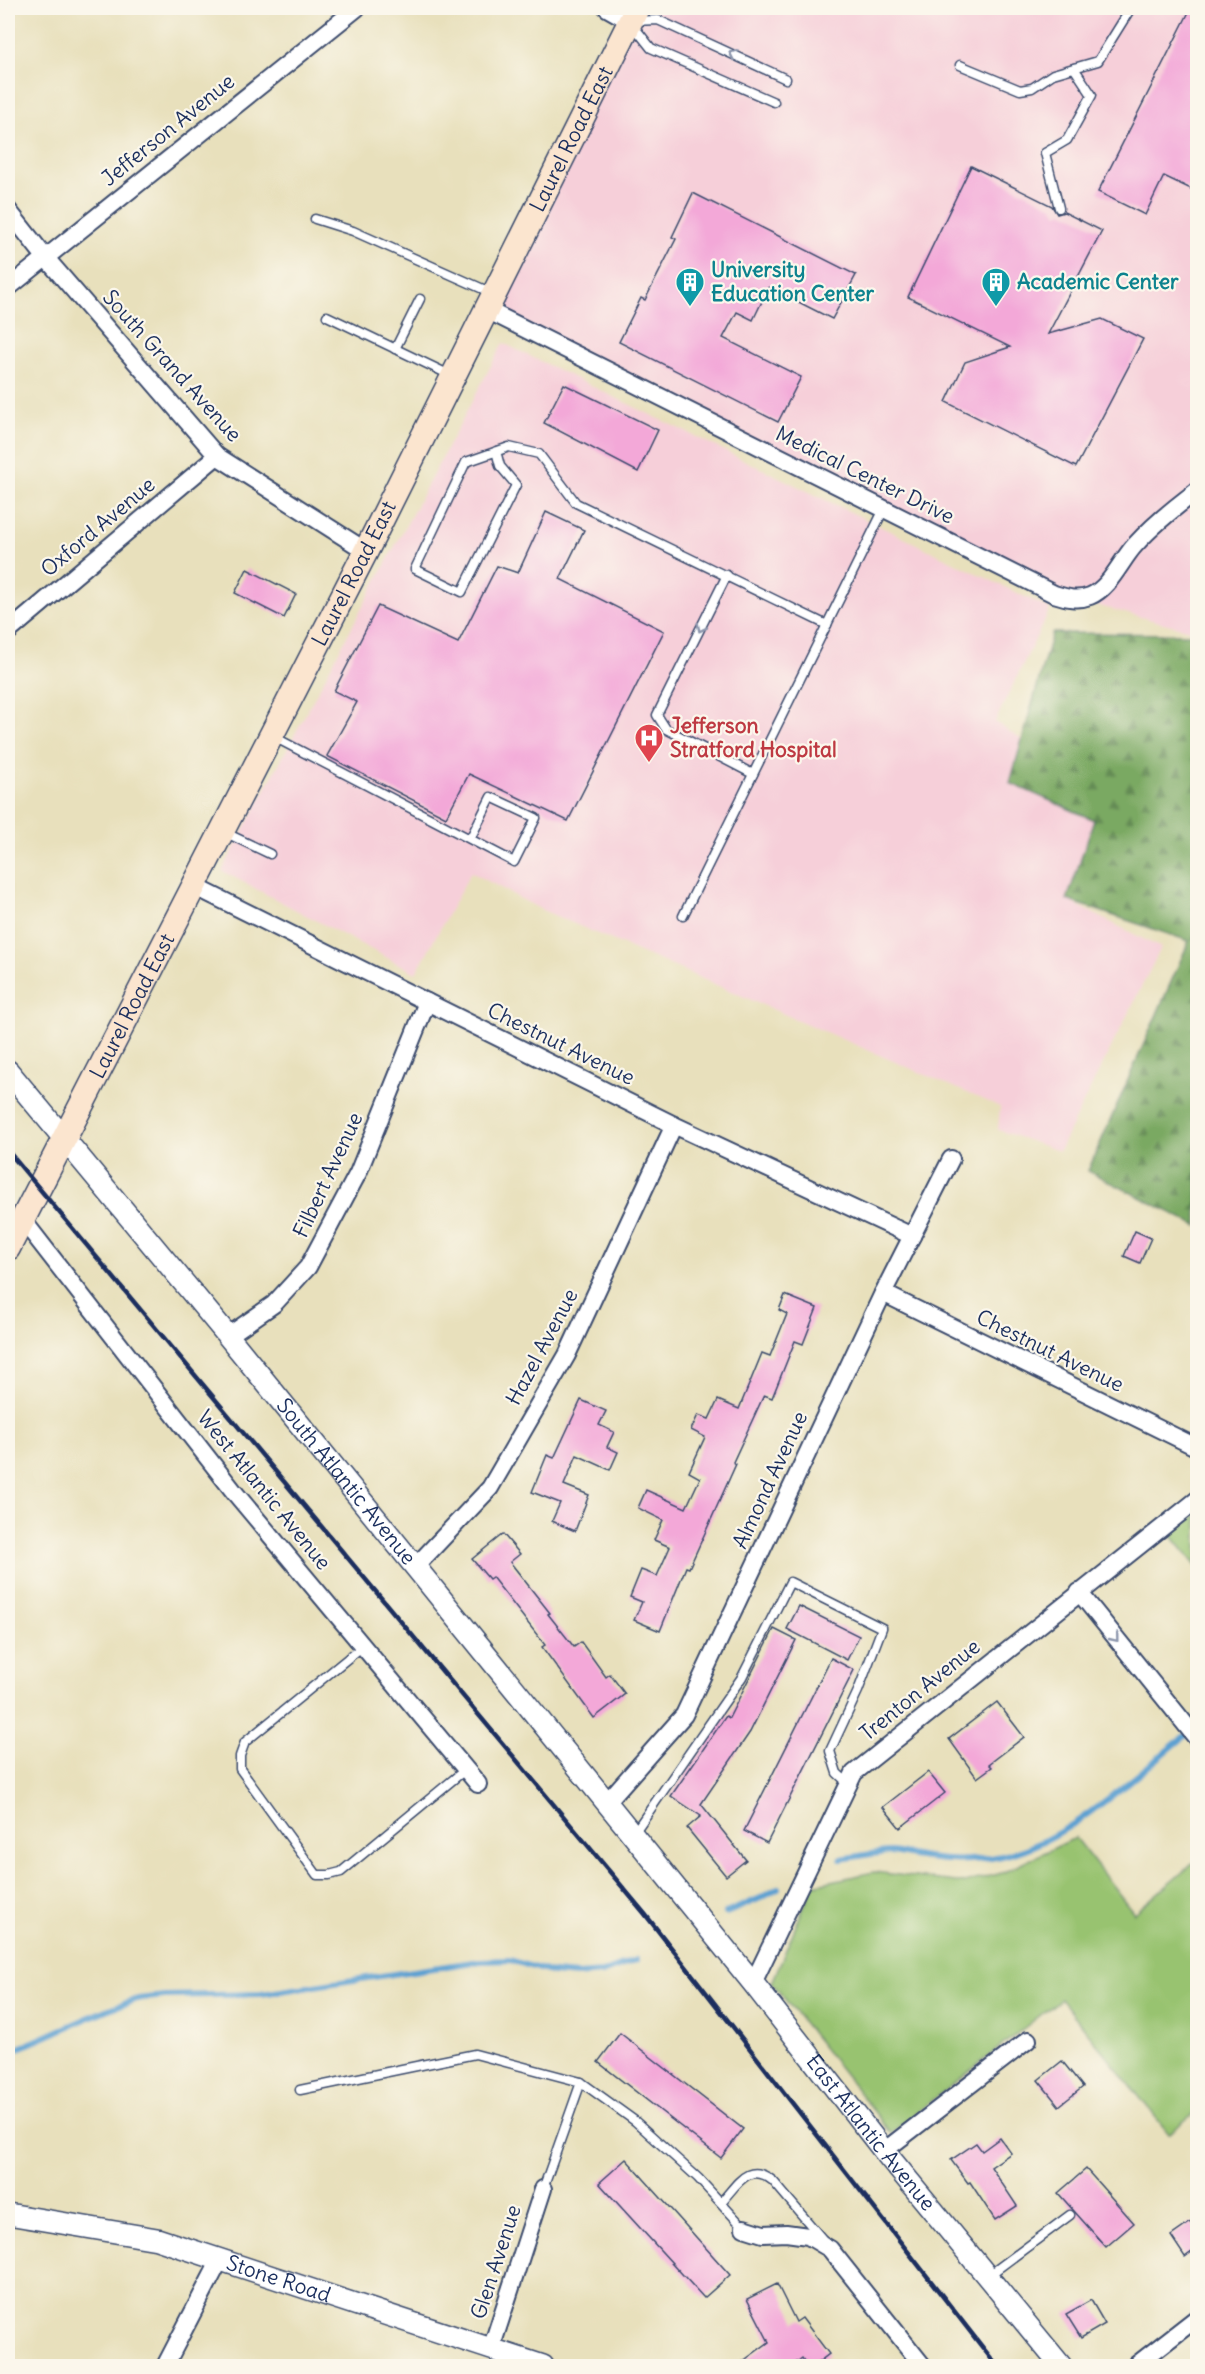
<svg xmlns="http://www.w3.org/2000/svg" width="1205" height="2374" viewBox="0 0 1205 2374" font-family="Delius,sans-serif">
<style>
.built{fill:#f6cfd9}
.forest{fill:url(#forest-firs);stroke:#4a6c60;stroke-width:1.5}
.green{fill:#98c370;stroke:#5a7967;stroke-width:1.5}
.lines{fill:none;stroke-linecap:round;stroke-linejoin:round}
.stream{stroke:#5ca0d1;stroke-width:6}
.building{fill:#f3a8d8}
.service-casing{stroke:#3a4a6c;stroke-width:11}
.minor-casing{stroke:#3a4a6c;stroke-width:20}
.tertiary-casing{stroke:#3a4a6c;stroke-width:24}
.secondary-casing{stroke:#3a4a6c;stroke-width:27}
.service{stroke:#fff;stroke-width:8}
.minor{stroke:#fff;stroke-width:16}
.tertiary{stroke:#fff;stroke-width:21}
.secondary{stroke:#fbe5cf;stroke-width:24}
.rail{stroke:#1b2f5e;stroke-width:4.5}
.oneway{stroke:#8d97ae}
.labels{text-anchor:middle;stroke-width:4.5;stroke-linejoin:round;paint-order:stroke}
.street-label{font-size:21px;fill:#1b2f5e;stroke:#fbf7ec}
.culture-label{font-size:21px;font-weight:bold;fill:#0d838f;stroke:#fbf7ec;text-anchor:start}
.health-label{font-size:21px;font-weight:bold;fill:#be3a42;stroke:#fbf7ec;text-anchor:start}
</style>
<defs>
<pattern id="forest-firs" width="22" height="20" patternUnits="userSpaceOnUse" patternTransform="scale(1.5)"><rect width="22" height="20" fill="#7aa962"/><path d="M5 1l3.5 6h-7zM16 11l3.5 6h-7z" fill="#638a54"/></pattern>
</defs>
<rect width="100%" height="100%" fill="#fbf7ec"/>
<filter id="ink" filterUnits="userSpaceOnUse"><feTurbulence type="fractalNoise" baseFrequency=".0167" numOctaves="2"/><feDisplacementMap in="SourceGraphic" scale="12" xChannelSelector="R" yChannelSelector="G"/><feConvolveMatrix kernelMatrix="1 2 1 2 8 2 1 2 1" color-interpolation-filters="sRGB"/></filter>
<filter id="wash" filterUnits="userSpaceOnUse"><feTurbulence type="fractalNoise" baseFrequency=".008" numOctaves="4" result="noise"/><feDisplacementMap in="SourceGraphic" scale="24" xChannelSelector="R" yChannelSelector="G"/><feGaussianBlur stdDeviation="1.35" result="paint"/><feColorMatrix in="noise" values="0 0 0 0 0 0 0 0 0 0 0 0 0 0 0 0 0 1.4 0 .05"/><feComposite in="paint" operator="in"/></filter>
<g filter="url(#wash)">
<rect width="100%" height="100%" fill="#e8e0bc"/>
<g class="built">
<path d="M637,8H1197V632L1054,594L487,310Z"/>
<path d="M503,343L1050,609L995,722L1027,743L1010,783L1094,820L1067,900L1161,948L1059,1151L998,1130L1000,1107L542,910L471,872L416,973L222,871Z"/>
</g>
<path class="forest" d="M1052,633L1197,634V1226L1088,1171L1189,941L1067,900L1094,820L1010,783Z"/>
<g class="green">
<path d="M1197,1514V1567L1171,1535Z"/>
<path d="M1075,1838L1134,1913L1197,1860V2110L1169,2134L1061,1999L891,2133L772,1983L813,1885L874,1872L964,1883L1002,1873Z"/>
</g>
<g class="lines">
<g class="stream">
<path d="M841,1859C855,1857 878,1852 891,1852C903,1853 915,1857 927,1858C947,1861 971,1861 991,1858C1066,1848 1139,1770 1198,1726"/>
<path d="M726,1913L763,1897L778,1888"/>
<path d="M8,2053L106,2010L138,1999L165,1996L261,1994L480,1961L510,1960L553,1973L578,1975L602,1973L636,1960"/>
</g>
</g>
<g id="blocks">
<g class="building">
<path d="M1191,8H1197V182L1193,190L1164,176L1145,215L1098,192Z"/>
<path d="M971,166L1052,206L1057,214L1064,212L1102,231L1048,334L1102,319L1143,339L1076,467L946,402L965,362L1010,347L908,297Z"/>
<path d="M693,193L856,275L832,319L769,287L753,320L737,312L723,338L801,377L778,422L619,342L641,298L645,300L676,239L672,237Z"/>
<path d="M564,384L658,430L638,472L544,423Z"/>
<path d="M546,512L584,530L560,579L664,631L568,821L469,774L446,817L327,756L357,702L334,691L378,606L458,643L497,566L518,573Z"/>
<path d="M247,569L296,594L284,618L235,593Z"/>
<path d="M1135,1231L1151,1238L1140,1263L1124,1256Z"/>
<path d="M785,1295L817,1308L803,1344L795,1341L772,1398L764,1395L733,1462L736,1464L705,1533L689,1568L686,1567L660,1631L634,1620L642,1602L630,1597L641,1570L657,1576L670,1547L654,1540L663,1520L638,1508L646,1490L686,1508L700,1478L689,1472L705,1437L691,1430L698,1415L709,1419L718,1400L739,1409L762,1353L770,1356L787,1314L779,1310Z"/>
<path d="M581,1400L606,1411L599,1425L614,1432L607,1447L618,1452L610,1470L577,1455L564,1485L589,1495L575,1531L552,1521L560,1503L532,1492L547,1455L554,1458Z"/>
<path d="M503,1534L520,1554L510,1562L550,1613L548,1614L574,1647L581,1642L606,1677L610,1674L625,1694L594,1718L542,1647L545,1645L492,1577L489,1579L472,1559Z"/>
<path d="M799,1606L859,1636L847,1660L787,1629Z"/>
<path d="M774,1629L796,1640L750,1732L701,1804L746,1860L726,1876L687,1828L701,1816L671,1796L726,1716L729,1718Z"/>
<path d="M831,1658L854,1670L767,1843L744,1831Z"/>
<path d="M997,1702L1024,1737L989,1764L992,1767L977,1778L949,1739Z"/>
<path d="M928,1772L945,1793L900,1828L883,1807Z"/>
<path d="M620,2033L743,2129L721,2158L598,2062Z"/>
<path d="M1062,2061L1083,2087L1059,2106L1038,2080Z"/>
<path d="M1000,2138L1011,2153L991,2167L1017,2206L995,2220L970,2182L968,2183L951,2160L976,2143L982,2151Z"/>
<path d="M626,2159L730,2275L704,2298L599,2183Z"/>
<path d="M1086,2169L1134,2223L1106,2247L1058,2193Z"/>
<path d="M1191,2222L1197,2231V2248L1185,2257L1171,2236Z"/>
<path d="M777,2284L796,2322L802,2318L829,2354L812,2367H808L802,2358L790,2367H735L769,2342L747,2299Z"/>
<path d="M1091,2300L1105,2324L1081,2338L1066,2314Z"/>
</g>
</g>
</g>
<g filter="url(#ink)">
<use href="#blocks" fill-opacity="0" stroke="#3a4a6c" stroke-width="1.5"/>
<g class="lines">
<g class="service-casing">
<g id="service">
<path d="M633,21L658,20L786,79"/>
<path d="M632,24L651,48L774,102"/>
<path d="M960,65L1020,90L1032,88L1053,74L1098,61L1131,8"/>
<path d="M1059,208L1045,153L1067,140L1092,95L1074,68"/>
<path d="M315,219L353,231L492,293"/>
<path d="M327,316L450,375"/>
<path d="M395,349L420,299"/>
<path d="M496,451L500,466L516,485L462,592L415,569L466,462L509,447L539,454L576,503L827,625"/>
<path d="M727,575L657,715L666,729L753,774"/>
<path d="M274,737L514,862L536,818L491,797L470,839"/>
<path d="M224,832L270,854"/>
<path d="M683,916L884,509"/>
<path d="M363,1646L245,1742L240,1756V1769L317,1875H329L341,1872L466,1769"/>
<path d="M634,1833L742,1677L790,1582L882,1628L858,1691L830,1751L837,1773L849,1784"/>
<path d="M300,2090L475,2054L581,2082L635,2121L698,2178L744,2228"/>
<path d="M543,2189L581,2082"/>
<path d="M721,2202C738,2184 748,2161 773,2181L824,2241"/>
<path d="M988,2276L1070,2215"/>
</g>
</g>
<g class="minor-casing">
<g id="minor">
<path d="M607,8L630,21"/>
<path d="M8,210L45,257L217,456L366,551"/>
<path d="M8,288L357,8"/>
<path d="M487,310L1054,594C1067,598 1077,601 1090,596C1110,588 1121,560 1135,545C1154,524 1175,507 1198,490"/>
<path d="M8,632L217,456"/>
<path d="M194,886L674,1125L912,1236"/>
<path d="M22,1219L235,1493L478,1784"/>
<path d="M883,1293L1198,1448"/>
<path d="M228,1336L274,1304L308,1267L358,1173L427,1002"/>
<path d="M415,1567L490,1488L567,1355L674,1125"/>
<path d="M1079,1592L1198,1740"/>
<path d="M606,1803L684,1715L883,1293L951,1159"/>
<path d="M753,1983L854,1773L1198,1499"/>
<path d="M884,2151L1028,2040"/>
<path d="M744,2228L763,2234L786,2233L808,2236L830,2249L923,2366"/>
<path d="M491,2349L543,2189"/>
<path d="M165,2366L220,2260"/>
<path d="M1135,2366L1198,2317"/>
</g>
</g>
<g class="tertiary-casing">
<g id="tertiary">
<path id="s1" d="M8,1071L228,1336L753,1983L884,2151L1061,2366"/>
<path id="s2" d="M8,2214L157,2239L543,2366"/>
</g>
</g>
<g class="secondary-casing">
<g id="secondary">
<path id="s3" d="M8,1248L366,551L637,8"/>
</g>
</g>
<use href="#service" class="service"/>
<use href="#minor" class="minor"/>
<use href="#tertiary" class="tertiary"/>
<use href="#secondary" class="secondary"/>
<path class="rail" d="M8,1151L645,1914L997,2366"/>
</g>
<defs><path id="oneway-chevron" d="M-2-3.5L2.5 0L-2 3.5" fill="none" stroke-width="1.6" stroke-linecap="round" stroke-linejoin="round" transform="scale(1.5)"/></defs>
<g class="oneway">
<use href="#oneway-chevron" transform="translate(733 54) rotate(-155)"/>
<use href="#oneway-chevron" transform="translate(701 628) rotate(116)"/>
<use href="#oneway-chevron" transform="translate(1115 1638) rotate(51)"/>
</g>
</g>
<defs>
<g id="building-pin" transform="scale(1.5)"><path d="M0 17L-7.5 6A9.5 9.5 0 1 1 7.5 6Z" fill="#0f9aa8" stroke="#fbf7ec"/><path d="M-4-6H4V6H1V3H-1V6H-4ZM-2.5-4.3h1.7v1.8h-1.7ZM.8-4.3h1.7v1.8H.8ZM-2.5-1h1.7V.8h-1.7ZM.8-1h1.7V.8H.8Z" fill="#fff"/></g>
<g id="hospital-pin" transform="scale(1.5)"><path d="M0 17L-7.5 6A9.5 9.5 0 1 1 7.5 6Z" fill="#e0444e" stroke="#fbf7ec"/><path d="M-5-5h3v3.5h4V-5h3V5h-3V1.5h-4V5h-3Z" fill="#fff"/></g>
</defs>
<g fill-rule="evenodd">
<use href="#building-pin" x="690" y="282"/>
<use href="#building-pin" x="996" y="282"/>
<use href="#hospital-pin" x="649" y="738"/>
</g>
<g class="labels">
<g class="street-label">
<text transform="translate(168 130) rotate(-39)" y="7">Jefferson Avenue</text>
<text dy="7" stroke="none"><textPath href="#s3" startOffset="1244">Laurel Road East</textPath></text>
<text transform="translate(172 366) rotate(48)" y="7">South Grand Avenue</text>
<text transform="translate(865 475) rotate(26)" y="7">Medical Center Drive</text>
<text transform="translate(98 527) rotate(-40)" y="7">Oxford Avenue</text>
<text dy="7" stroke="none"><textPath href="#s3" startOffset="758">Laurel Road East</textPath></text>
<text dy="7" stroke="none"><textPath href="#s3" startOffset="272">Laurel Road East</textPath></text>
<text transform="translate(561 1044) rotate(26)" y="7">Chestnut Avenue</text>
<text transform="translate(328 1175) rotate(-65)" y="7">Filbert Avenue</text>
<text transform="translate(542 1347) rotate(-62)" y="7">Hazel Avenue</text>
<text transform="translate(1050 1351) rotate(26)" y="7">Chestnut Avenue</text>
<text transform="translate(770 1480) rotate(-65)" y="7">Almond Avenue</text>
<text dy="7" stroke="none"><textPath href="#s1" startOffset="532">South Atlantic Avenue</textPath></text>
<text transform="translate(264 1490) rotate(51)" y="7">West Atlantic Avenue</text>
<text transform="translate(920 1690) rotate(-39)" y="7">Trenton Avenue</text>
<text dy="7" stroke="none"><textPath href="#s1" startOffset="1368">East Atlantic Avenue</textPath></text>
<text transform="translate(496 2262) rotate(-72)" y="7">Glen Avenue</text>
<text dy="7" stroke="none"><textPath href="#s2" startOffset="279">Stone Road</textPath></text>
</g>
<g class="culture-label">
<text x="711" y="277">University<tspan x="711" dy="24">Education Center</tspan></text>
<text x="1017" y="289">Academic Center</text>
</g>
<g class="health-label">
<text x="670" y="733">Jefferson<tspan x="670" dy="24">Stratford Hospital</tspan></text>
</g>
</g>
<rect width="1205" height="2374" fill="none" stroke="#fbf7ec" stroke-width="30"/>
</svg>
